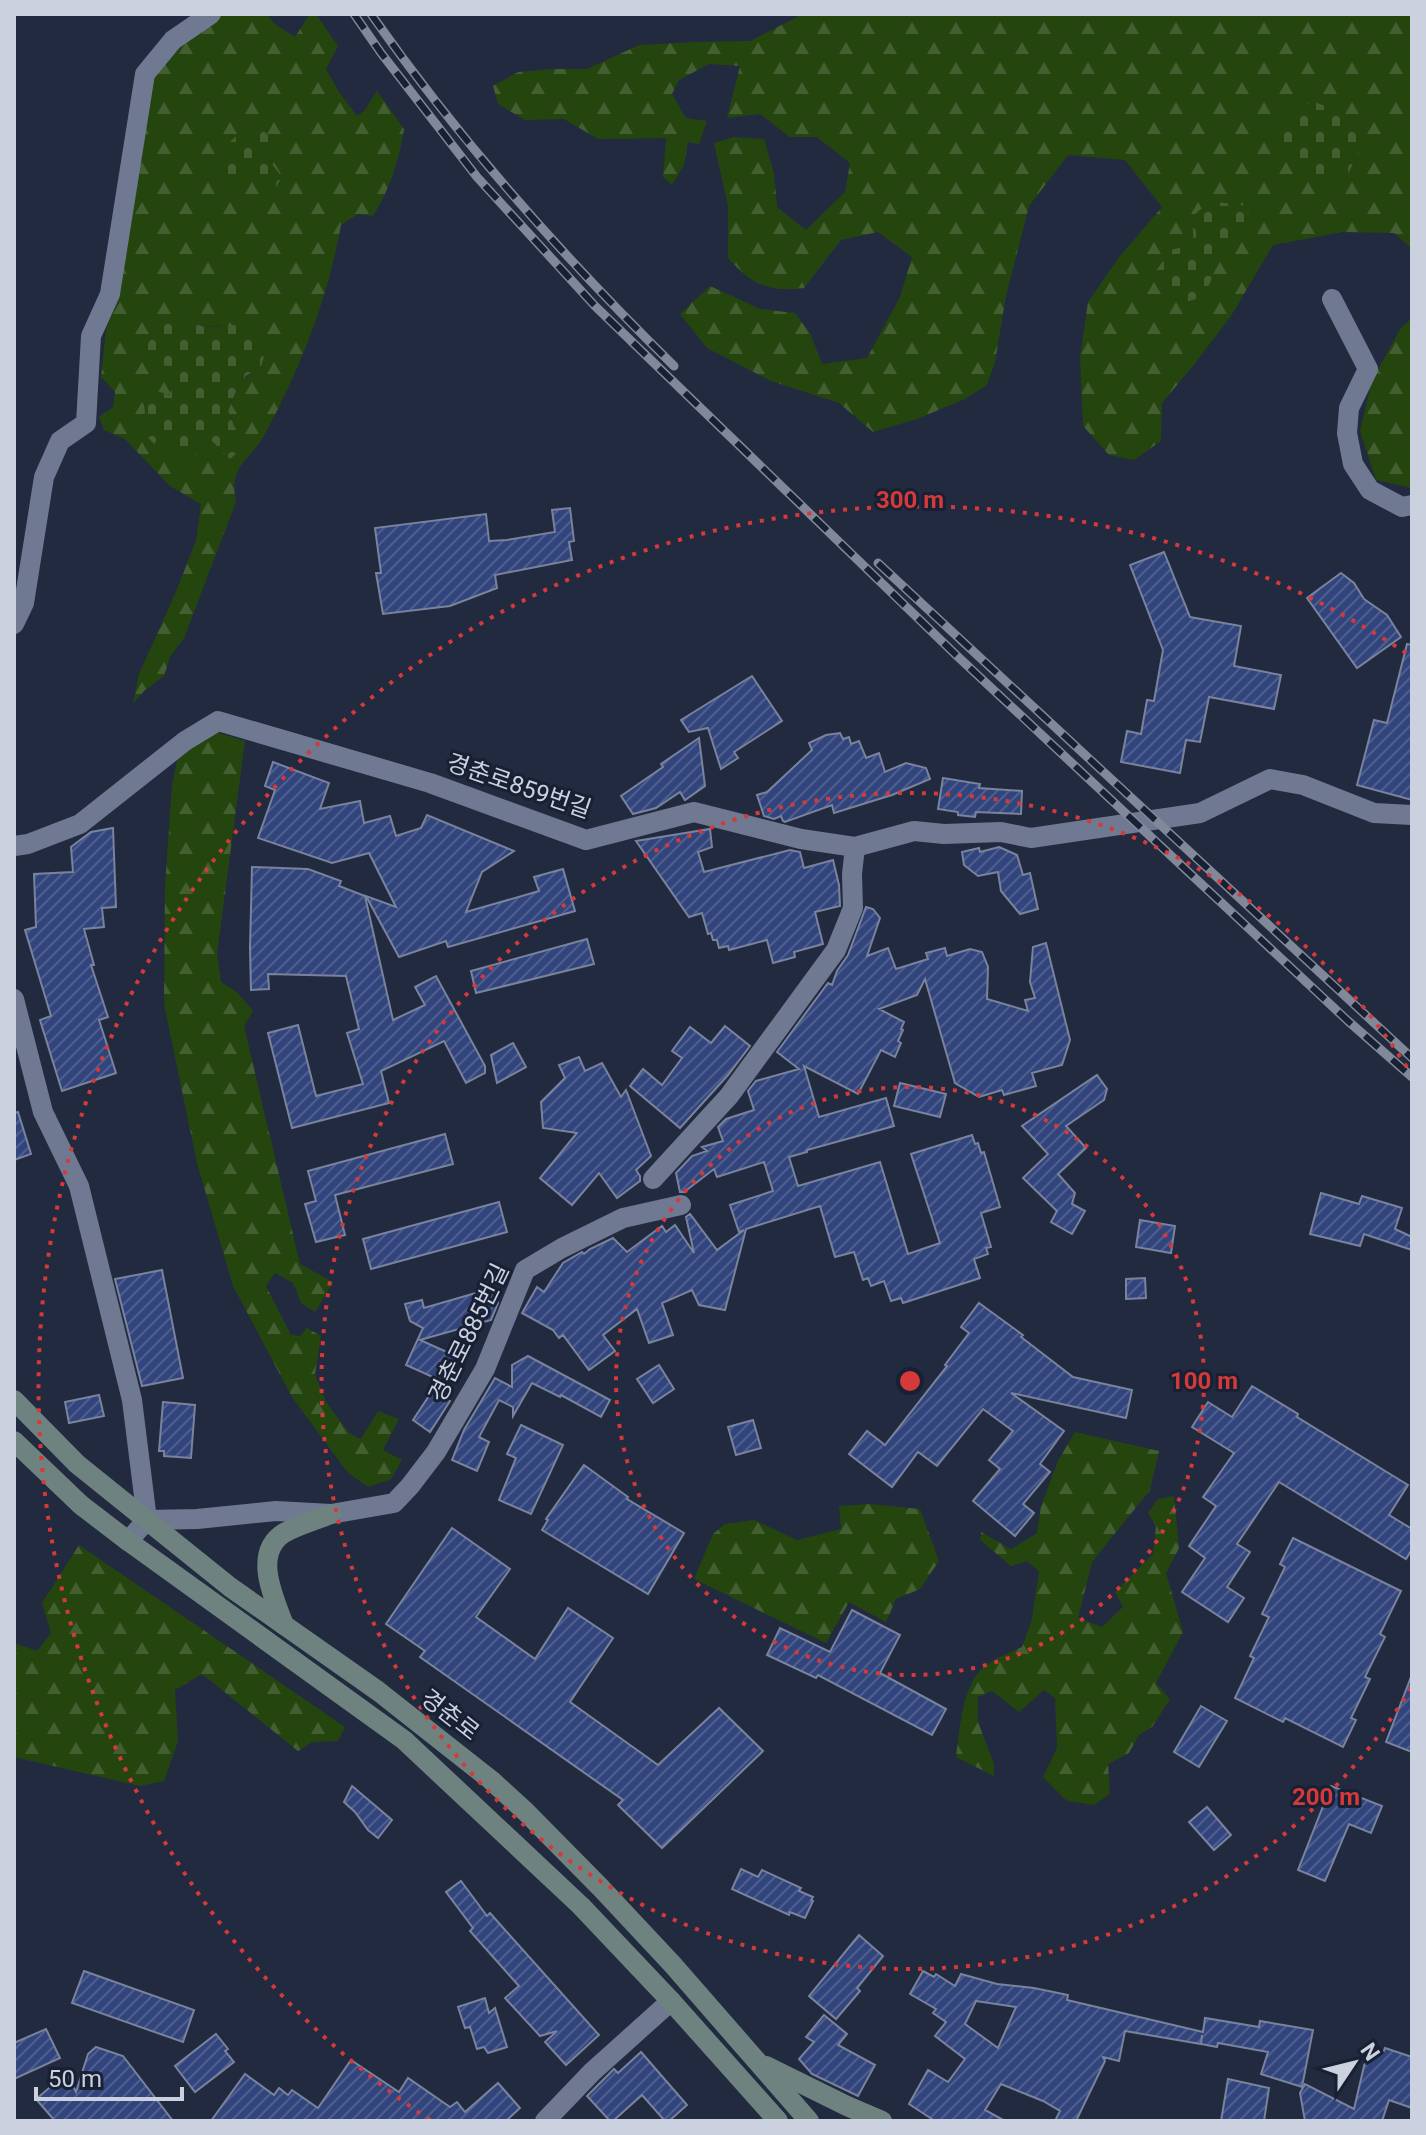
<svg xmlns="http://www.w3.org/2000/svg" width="1426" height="2135" viewBox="0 0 1426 2135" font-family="Roboto,'Noto Sans KR',sans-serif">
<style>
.forest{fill:url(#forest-firs);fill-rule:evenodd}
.cemetery{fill:url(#cemetery-stones)}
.building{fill:url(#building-hatch);stroke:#79839d;stroke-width:2;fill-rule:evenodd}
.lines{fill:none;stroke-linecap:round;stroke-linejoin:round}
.street{stroke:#6f7992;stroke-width:20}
.secondary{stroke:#6e837f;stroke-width:20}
.rail-casing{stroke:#818899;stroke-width:9}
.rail{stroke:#182034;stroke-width:6;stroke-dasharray:18;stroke-linecap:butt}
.ring{fill:none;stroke:#d5393a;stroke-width:4;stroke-dasharray:4 8}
.labels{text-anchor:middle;stroke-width:6;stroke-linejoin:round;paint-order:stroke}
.street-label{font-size:24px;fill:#cbd1df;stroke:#182034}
.centre{fill:#d5393a;stroke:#182034;stroke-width:4}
.ring-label{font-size:24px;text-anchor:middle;font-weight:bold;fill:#d5393a;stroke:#182034;stroke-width:6;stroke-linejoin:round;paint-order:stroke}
</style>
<defs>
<pattern id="forest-firs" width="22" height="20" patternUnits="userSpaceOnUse" patternTransform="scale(2)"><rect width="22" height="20" fill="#25450f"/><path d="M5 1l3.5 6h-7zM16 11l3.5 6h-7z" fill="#435f32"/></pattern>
<pattern id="cemetery-stones" width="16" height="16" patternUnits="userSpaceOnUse" patternTransform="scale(2)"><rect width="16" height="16" fill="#25450f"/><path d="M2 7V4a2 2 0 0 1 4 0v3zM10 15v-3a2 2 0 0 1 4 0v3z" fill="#435f32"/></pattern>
<pattern id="building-hatch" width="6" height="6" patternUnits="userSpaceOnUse" patternTransform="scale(2)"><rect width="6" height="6" fill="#31447c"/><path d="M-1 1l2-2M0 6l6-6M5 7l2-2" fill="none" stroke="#4e5e8e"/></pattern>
</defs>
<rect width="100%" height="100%" fill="#212a3e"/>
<g class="forest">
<path d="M220,14H266L275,24L295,37L310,14H316L338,46L326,69L339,92L357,116L364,111L377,91L404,129C399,160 390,189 373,216L358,214L341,225C328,298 301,367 266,432C252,460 228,464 236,502L184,638L170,657L164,676L144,691L133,704L139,674L175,594L196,541L201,504L170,486L125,439L104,430L99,417L113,407L115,392L101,377L106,329L120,294L140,142L152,84L164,57ZM269,136L271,163L261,177L248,170L218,166C226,135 241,139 269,136ZM178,317L204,327L220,325L260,367C240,379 236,390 228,411L235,428L243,439L213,442L197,446L171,434L143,432L145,413L144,396L169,395L175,384L172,366L144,351L152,338Z"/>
<path d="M803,14H1412V249L1394,233L1343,232L1273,245L1231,316L1196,362L1162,403L1161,441L1134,460L1109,455L1083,426L1080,358L1088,302L1120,256L1162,207L1125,160L1068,155L1029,206L1006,296L995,362L987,385L965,399L917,419L873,432L839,403L771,381L707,348L680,314L710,286L760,309L795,313L810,333L822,364L867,358L900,297L912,257L878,232L841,240L804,288C769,293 751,284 728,258V206L714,143L734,137L764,139L774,173L777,207L806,230L845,192L850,163L817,137H790L760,114L727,118L740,66L709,64L679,80L672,94L686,118L707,121L699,144L688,142L684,165L672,185L663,177L666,138L598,139L564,119L525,120L498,104L493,86L518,72L553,69H587L639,45L696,42L750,41ZM1194,244L1214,249L1213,275Z"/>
<path d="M1412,318V488L1376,480L1360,431L1372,380L1401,328Z"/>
<path d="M216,732L245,741L217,954L221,982L238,993L253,1011L244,1026L300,1264L333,1282L315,1312L301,1303L293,1283L275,1273L266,1286L291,1335L300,1336L307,1328L321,1336L315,1374L326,1402L349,1433L361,1439L378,1411L399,1419L383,1450L402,1460L391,1479L368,1487L348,1473L292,1397L233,1286L197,1163L164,1004L165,886L172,786L179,751Z"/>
<path d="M1075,1432L1159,1451L1150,1490L1092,1562L1078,1618L1102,1627L1123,1607L1115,1592L1153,1554L1156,1526L1148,1513L1158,1499L1174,1496L1179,1548L1166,1573L1183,1632L1156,1683L1170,1699L1152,1727L1139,1735L1129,1753L1108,1764L1110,1794L1094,1805L1067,1801L1043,1777L1057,1748L1055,1698L1044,1690L1019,1712L992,1691L978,1697V1722L994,1764V1776L956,1757C960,1729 962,1680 988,1664C998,1657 1011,1652 1022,1647L1032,1619L1039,1571L1027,1561L1011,1566L980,1540L981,1532L1011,1549L1037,1533L1041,1506L1058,1461Z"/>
<path d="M870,1504L920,1509L939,1561L920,1589L896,1599L886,1622L849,1602L826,1643L694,1579L713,1534L725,1524L754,1520L797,1540L841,1529L839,1506Z"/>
<path d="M79,1545L345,1727L338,1741L312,1742L298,1751L202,1674L175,1690L178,1741L164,1781L140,1786L14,1757V1643L37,1651L51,1633L42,1603Z"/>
</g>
<g class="cemetery">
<path d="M1312,101L1343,113L1362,145L1346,178L1321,179L1287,159L1279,131L1291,114Z"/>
<path d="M260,128L269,136L271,163L282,177L275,189L248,170L237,176L227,178L218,166C223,145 237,130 260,128Z"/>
<path d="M1210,201L1247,206L1251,231L1232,250H1214L1213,275L1204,297L1181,303L1161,291L1153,275L1171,250L1194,244L1192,217Z"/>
<path d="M178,317L204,327L235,325L251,335L265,353L261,367L246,376L236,391L228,411L235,428L244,439L239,451L230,459L213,442L198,446L196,458L181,462L168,445L171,434H161L154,444L143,432L145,413L144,396L157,391L169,395L175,384L171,366L157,365L144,351L161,321Z"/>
</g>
<g class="building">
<path d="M570,508L574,541L569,542L572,560L495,575L497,588L450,606L383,614L376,573H381L375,528L486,514L489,541L507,540L555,532L552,510Z"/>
<path d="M1164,552L1190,617L1241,626L1234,666L1281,675L1274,709L1209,697L1200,742L1186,740L1180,773L1121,762L1127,731L1141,734L1147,700L1154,701L1163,650L1130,565Z"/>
<path d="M1341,573L1354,583L1364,599L1387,615L1401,637L1357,668L1307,598Z"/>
<path d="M1407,644L1412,645V800L1357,785L1374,720L1387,723Z"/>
<path d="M752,676L782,721L734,752L738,758L721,769L708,728L689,732L681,720Z"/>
<path d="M840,733L843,739L849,737L851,744L859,741L866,758L879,753L885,772L906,763L926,768L930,779L892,795L834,813L832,805L785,822L783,821L781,816L774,819L764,816L757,795L767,792L812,750L809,743L826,735Z"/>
<path d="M699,738L705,786L685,800L680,792L656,808L633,814L621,796L663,767L661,764Z"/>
<path d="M273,762L329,783L320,809L360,801L364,823L390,816L396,836L421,828L427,815L514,851L482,872L466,912L539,891L534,877L563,869L575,911L448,947L446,941L399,957L366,896L396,907L369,853L332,863L258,838L275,790L265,786Z"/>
<path d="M943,778L980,784L979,788L1022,791L1021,814L976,812L975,817L958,815V812L938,809Z"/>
<path d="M113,828L116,907L102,908L104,927L84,929L94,965H91L108,1017L99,1020L116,1073L62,1091L40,1020L51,1016L25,930L36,927L34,874L73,872L71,847L91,832Z"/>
<path d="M710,829L712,847L698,852L704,872L790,850L800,852L804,868L833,860L839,885L840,906L815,912L823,944L794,952L795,957L773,963L767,940L729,950L728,946L719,948L717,940H713L711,933L708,934L702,913L689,917L636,841Z"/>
<path d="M999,847L1017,855L1023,875L1030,873L1038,909L1020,914L1001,891L998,872L978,876L964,865L962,852L979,848L980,852Z"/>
<path d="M252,867L308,869L341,881L339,886L365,896L393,1020L425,1005L415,987L436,976L485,1066V1073L466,1083L444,1041L381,1071L389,1103L292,1128L268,1033L298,1025L316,1096L363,1084L347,1033L359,1029L346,976L268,974L269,989L251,990L250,948Z"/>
<path d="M866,907L873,909L880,918L867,956L888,948L896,969L928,959L926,953L945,948L947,956L970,949L982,952L988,967L987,999L1028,1011L1025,1000L1035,998L1030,982L1033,947L1046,943L1070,1040L1062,1065L1032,1073L1036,1086L1004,1095L1002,1090L979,1097L955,1083L925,979L917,995L879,1009L904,1022L901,1029L903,1030L898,1041L901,1043L895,1057L881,1050L858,1094L804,1066L819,1117L886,1098L894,1126L807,1150V1152L789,1157L798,1186L880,1162L908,1254L940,1243L911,1154L972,1135L975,1144L978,1143L981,1153L984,1152L1000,1207L981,1213L991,1247L986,1248L988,1254L974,1259L980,1278L903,1303L901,1298L891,1301L884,1281L871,1286L868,1278L863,1280L854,1252L835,1257L820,1206L746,1229L725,1310L699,1305L692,1290L662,1303L673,1335L649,1343L637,1309L603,1335L615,1351L589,1370L563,1335L559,1338L553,1330L522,1313L537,1287L544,1292L563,1263L582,1252L584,1254L590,1249L613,1238L627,1252L662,1226L666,1232L675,1225L694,1253L686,1217L690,1214L717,1250L744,1230L739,1232L730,1205L773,1191L764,1162L717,1177L714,1169L684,1192H680L676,1173L692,1156L707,1151L702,1147L723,1141L718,1127L726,1119L754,1110L748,1091L756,1081L799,1069L777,1052L828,983L832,985L837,971L848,955Z"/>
<path d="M587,939L594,964L476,993L471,971Z"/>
<path d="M725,1026L750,1046L728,1075L680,1128L630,1086L643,1069L662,1085L682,1058L672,1051L690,1027L711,1043Z"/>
<path d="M513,1043L526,1067L497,1083L491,1055Z"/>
<path d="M579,1057L585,1071L602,1063L621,1097L626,1090L651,1156L636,1170L640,1176V1181L617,1198L599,1173L572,1205L540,1178L577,1133L543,1128L541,1102L565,1078L559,1065Z"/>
<path d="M1097,1075L1107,1089L1104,1100L1066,1126L1086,1148L1058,1174L1075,1193L1072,1204L1085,1211L1072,1234L1051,1222L1057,1211L1023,1178L1048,1154L1022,1126Z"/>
<path d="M900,1083L946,1094L940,1117L894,1106Z"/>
<path d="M18,1112L31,1154L14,1160V1113Z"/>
<path d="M445,1134L453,1164L335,1195L345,1235L316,1242L305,1204L316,1201L308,1171Z"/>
<path d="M1321,1193L1359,1204L1362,1196L1402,1208L1395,1229L1412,1237V1250L1364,1234L1360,1246L1310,1234Z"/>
<path d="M499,1202L507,1232L371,1269L363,1239Z"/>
<path d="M1140,1220L1175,1226L1171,1253L1136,1247Z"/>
<path d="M162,1270L183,1378L142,1386L115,1279Z"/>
<path d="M1145,1278L1146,1298L1126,1299V1279Z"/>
<path d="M493,1288L498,1303L491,1320L420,1340L458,1357L446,1383L406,1365L423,1328L410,1321L405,1304L422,1300L424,1308Z"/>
<path d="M979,1303L1023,1335L1021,1337L1073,1377L1132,1390L1126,1418L1011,1393L1064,1431L1040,1464L1050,1472L1023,1504L1034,1513L1015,1536L973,1501L1000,1469L989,1460L1013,1431L983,1409L937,1466L918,1452L892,1487L849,1454L867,1431L885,1445L947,1366L945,1365L969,1333L961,1327Z"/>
<path d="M528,1356L610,1400L601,1417L561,1395L560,1397L532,1383L513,1416V1407L499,1400L479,1437L489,1442L477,1471L452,1460L464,1430L495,1378L512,1387V1365Z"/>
<path d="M659,1365L674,1389L653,1403L637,1379Z"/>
<path d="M1252,1386L1298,1414L1297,1417L1408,1485L1389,1515L1412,1529V1549L1406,1559L1279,1482L1237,1544L1250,1552L1227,1587L1244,1598L1228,1622L1182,1592L1205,1558L1189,1546L1216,1506L1203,1497L1234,1453L1192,1427L1208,1402L1232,1417Z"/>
<path d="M433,1390L450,1401L430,1432L413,1420Z"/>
<path d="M99,1395L104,1416L69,1423L65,1402Z"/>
<path d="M163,1402L195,1405L191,1458L164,1456V1451H159Z"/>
<path d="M753,1420L761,1448L736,1455L728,1427Z"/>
<path d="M521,1425L563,1445L531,1514L499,1500L516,1458L507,1454Z"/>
<path d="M584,1465L628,1497L627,1499L684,1533L648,1594L542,1530L548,1520L546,1519Z"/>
<path d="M452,1528L510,1569L476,1617L535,1659L568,1608L613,1638L570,1702L658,1765L719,1708L763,1751L662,1848L618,1805L623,1800L420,1657L425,1651L386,1624Z"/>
<path d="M1293,1538L1401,1591L1380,1634L1385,1637L1365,1677L1370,1679L1351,1718L1356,1720L1343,1747L1285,1718L1283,1722L1235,1698L1254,1658L1250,1656L1269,1617L1262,1614L1285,1567L1280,1564Z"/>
<path d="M852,1610L900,1635L880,1673L946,1709L932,1735L818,1675L816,1678L767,1655L780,1628L830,1652Z"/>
<path d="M1411,1677H1412V1752L1386,1742Z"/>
<path d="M1201,1706L1227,1721L1199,1767L1174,1752Z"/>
<path d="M352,1786L392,1820L378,1838L368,1830L355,1812L344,1802Z"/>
<path d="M1331,1786L1382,1806L1371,1833L1349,1824L1325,1881L1298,1870Z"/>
<path d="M1207,1807L1231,1835L1214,1850L1189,1822Z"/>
<path d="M741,1869L758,1877L762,1870L801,1888L799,1891L813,1897L811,1900L813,1901L805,1918L790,1912L789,1915L732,1889Z"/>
<path d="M461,1881L487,1916L490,1913L599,2035L566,2065L545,2042L557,2031L540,2036L505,1998L519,1986L470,1931L473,1928L446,1892Z"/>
<path d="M859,1935L883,1956L857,1988L860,1991L836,2019L809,1996Z"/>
<path d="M84,1971L194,2010L183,2042L72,2003Z"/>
<path d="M923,1971L934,1977L936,1974L955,1986L961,1974L997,1984L1034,1988L1068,1995L1067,2000L1203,2032L1205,2018L1259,2027L1260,2021L1313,2030L1302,2087L1261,2074L1268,2052L1218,2043L1217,2047L1201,2044L1202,2035L1201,2044L1125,2031L1119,2061L1103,2057L1105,2061L1076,2121H1055L1060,2111L1043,2101L1001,2084L985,2110L1005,2121H935L909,2104L928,2070L948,2082L965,2059L935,2036L946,2022L933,2013L936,2009L910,1994ZM976,2001L1016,2007L998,2048L965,2024Z"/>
<path d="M485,1998L489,2013L495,2008L507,2047L488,2053L484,2047L477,2049L470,2027L465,2028L458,2007Z"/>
<path d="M824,2015L847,2034L838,2045L875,2065L858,2096L812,2074L799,2059L814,2042L806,2037Z"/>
<path d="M46,2029L60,2058L14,2079V2043Z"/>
<path d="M216,2034L228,2049L225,2051L234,2062L195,2092L175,2066Z"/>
<path d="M96,2047L123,2056L173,2121H55L36,2099L67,2073L76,2092L88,2054Z"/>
<path d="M1385,2048L1412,2057V2108L1389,2100L1382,2121H1305L1300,2093L1305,2084L1354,2109L1368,2049L1383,2053Z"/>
<path d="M641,2052L687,2105L669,2121H665L642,2095L613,2121H610L587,2096L614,2069L618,2073Z"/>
<path d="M351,2060L399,2092L408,2078L450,2107L457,2102L465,2112L498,2083L520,2108L506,2121H211L245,2074L274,2095L279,2088L288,2095L292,2090L318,2108Z"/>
<path d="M1228,2079L1269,2088L1264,2121H1221Z"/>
</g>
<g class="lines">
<g class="street">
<path d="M1332,299L1368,369L1349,408L1347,433L1353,464L1370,490L1402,507L1412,505"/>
<path d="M14,624L24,603L44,477L60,441L86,423L91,336L110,294L145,74L173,40L211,14"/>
<path d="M14,846L28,844L80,824L185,741L218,721L430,783L586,840L694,812L801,839L855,847L914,831L944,834L1001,832L1031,838L1200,813L1270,779L1303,785L1374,813L1412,815"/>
<path d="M14,999L43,1112L79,1186L132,1400L147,1520L128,1541"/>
<path d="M653,1179L729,1096L836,950L853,908L852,874L855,847"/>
<path d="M147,1520L197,1519L276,1511L331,1514L394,1503L410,1486L436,1452L485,1369L525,1270L562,1248L623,1218L681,1205"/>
<path d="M545,2121L592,2072L671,2001"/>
</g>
<g class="secondary">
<path d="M14,1400L77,1464L230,1587L378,1691L491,1780L526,1812L601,1888L673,1965L809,2121"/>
<path d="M14,1441L81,1505L128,1541L404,1740L581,1906L671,2001L778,2121"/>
<path d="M284,1625C274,1598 252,1553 284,1533C298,1525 316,1520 331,1514"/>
<path d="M766,2066L847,2106L882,2121"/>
</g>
<g class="rail-casing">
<g id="rail">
<path d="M354,14L381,53L477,177L595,306L955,654L1348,1021L1412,1077"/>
<path d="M371,14C460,141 563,257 674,366"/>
<path d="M878,563L1412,1058"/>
</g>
</g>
<use href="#rail" class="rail"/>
</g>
<g class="ring">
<circle cx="910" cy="1381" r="294"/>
<path d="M1411 1688A588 588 0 1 1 1411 1074"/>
<path d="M430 2120A881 881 0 1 1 1409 655"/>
</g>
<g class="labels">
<g class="street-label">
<text transform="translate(519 786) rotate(19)" y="8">경춘로859번길</text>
<text transform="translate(469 1333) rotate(-64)" y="8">경춘로885번길</text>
<text transform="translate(450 1715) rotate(38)" y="8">경춘로</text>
</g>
</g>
<circle cx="910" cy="1381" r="12" class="centre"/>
<g class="ring-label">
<text x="910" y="508">300 m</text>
<text x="1204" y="1389">100 m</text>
<text x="1326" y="1805">200 m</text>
</g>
<rect width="1426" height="2135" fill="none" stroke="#cbd1df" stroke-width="32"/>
<g transform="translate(1354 2063) rotate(55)" stroke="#182034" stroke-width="6" paint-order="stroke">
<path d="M0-6L14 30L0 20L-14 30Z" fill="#cbd1df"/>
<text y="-12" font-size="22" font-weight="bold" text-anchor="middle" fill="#cbd1df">N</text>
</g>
<path d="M36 2087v12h146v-12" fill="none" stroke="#cbd1df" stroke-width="4"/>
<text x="48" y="2087" font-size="24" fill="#cbd1df" stroke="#182034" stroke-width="6" paint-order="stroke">50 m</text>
</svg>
